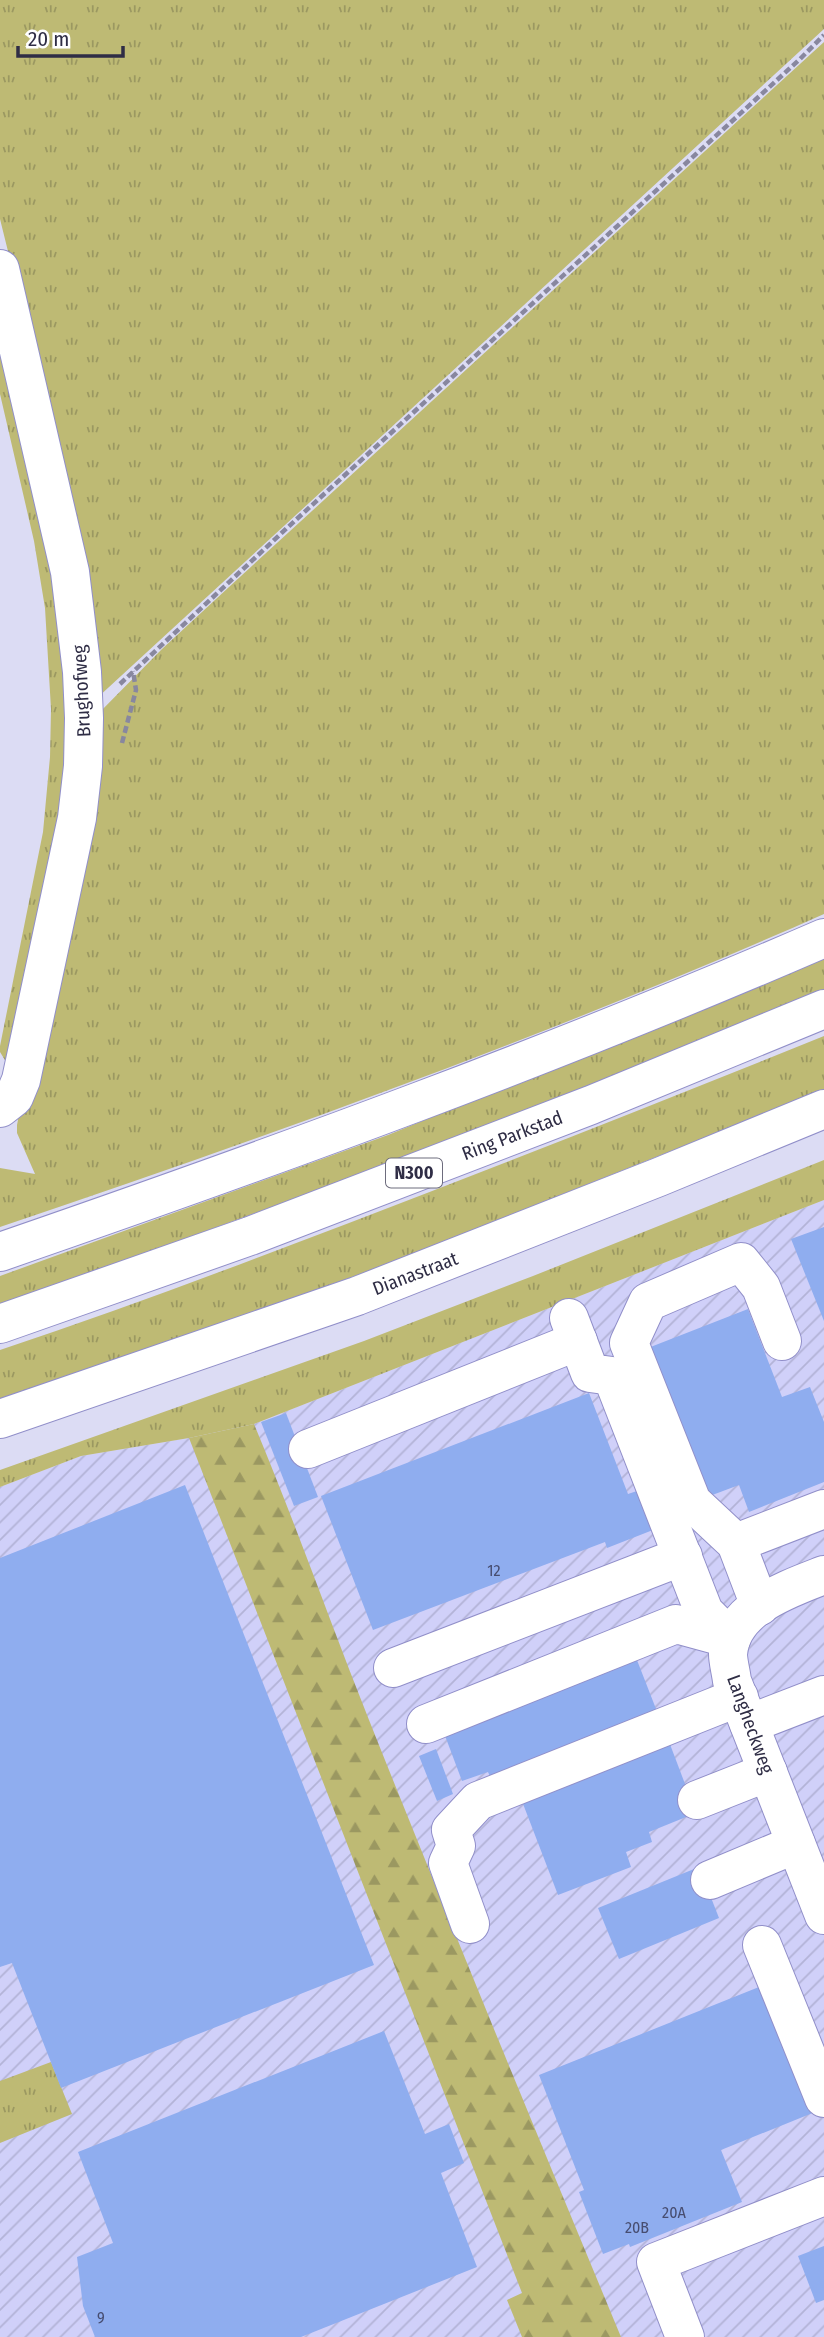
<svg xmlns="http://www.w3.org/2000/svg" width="824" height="2337" viewBox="0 0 824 2337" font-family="'Fira Sans Condensed',sans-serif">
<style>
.industrial{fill:url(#industrial-furrows)}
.grass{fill:url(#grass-tufts)}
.forest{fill:url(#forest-firs)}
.building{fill:#8fadef}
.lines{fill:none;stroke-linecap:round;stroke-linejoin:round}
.minor-casing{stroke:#918fc9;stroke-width:40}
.highway-casing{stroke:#918fc9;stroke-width:40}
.path{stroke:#88879f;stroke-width:4.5;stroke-dasharray:7 3.5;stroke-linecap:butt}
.minor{stroke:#fff;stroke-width:38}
.highway{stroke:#fff;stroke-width:38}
.labels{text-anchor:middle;stroke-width:6;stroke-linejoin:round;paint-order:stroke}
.number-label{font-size:16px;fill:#474d70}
.shield{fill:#fff;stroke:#6d6c7d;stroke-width:2}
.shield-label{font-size:18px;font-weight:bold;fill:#2f2d45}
.street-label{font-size:19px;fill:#2f2d45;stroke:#fff}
</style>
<defs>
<pattern id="industrial-furrows" width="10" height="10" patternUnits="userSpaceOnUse" patternTransform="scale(1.75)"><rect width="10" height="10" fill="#d0d0f9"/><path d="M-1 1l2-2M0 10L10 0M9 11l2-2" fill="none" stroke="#b3b3d7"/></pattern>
<pattern id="grass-tufts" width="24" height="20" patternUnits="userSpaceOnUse" patternTransform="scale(1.75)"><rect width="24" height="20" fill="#beba74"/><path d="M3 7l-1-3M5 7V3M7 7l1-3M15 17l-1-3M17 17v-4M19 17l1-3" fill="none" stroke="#9b9861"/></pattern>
<pattern id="forest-firs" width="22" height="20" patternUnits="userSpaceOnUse" patternTransform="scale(1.75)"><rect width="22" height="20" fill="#beba74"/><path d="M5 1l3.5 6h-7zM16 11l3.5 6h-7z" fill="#9b9861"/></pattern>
</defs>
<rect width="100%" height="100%" fill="#dcdcf4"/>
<path class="industrial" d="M824,1200V2337H0V1487L81,1456L189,1438L254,1424Z"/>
<g class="grass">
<path d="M0,0H824V29L96,699L27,328L0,219Z"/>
<path d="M824,42V914C556,1033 278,1133 0,1227V1168L35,1174L17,1133V1125L97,715L162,649L229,587Z"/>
<path d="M0,320L52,551L72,746L11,1070L0,1052V1046L43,832L50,757L51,709L45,608L34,541L0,394Z"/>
<path d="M824,956V990C553,1105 277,1206 0,1306V1276L388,1135Z"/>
<path d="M824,1036V1090L388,1264L116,1362L0,1401V1350C118,1311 233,1267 349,1223C508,1162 666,1100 824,1036Z"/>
<path d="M824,1160V1200L254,1424L189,1438L81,1456L0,1487V1470L364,1341L533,1276Z"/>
<path d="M51,2062L72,2114L0,2143V2081Z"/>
</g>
<path class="forest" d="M254,1424C295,1522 330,1622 369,1720C451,1926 536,2132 621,2337H522L507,2300L522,2293L189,1438Z"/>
<g class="building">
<path d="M824,1227V1321L791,1239Z"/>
<path d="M748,1309L782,1397L810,1387L824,1422V1482L749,1512L739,1485L707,1497L648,1348Z"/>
<path d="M589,1393L628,1494L643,1489L658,1528L607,1548L605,1542L373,1630L321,1496Z"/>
<path d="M286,1413L318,1497L294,1506L261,1422Z"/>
<path d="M185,1485L374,1965L61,2088L12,1963L0,1967V1558Z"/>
<path d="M635,1655L658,1714L491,1779L488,1772L462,1781L444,1733Z"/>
<path d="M668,1739L696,1813L649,1832L652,1842L626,1852L631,1867L558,1895L520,1796Z"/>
<path d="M436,1749L453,1794L437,1801L419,1756Z"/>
<path d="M699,1867L719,1918L619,1959L598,1908Z"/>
<path d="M764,1985L815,2112L721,2150L742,2202L630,2247L629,2244L603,2254L579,2192L584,2190L539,2075Z"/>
<path d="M384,2031L425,2134L449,2124L464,2163L441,2173L477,2267L301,2337H95L83,2306L77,2257L113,2243L78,2152Z"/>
<path d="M824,2246V2300L816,2303L798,2256Z"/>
</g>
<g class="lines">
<g class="minor-casing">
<g id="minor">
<path d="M0,269L70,572L82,672L84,718L83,766L77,818L21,1080L14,1097L0,1108"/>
<path d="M569,1318L590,1373L612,1376L704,1612L731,1639"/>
<path d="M0,1419L357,1296L659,1177L824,1109"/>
<path d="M308,1449L578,1341"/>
<path d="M736,1543L824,1509"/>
<path d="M824,1575C788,1589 731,1608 728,1654C728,1662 731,1672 732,1681L824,1915"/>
<path d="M760,1606L736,1543L692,1502L629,1343L648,1302L741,1262L761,1287L782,1341"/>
<path d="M393,1668L683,1556"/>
<path d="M426,1724L676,1624L731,1639"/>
<path d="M749,1724L824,1695"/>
<path d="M697,1800L768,1772"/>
<path d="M710,1880L796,1844"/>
<path d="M470,1924L448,1863L456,1846L451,1830L478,1801L739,1697"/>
<path d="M762,1945L824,2098"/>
<path d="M685,2337L656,2262L824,2196"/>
</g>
</g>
<g class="highway-casing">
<g id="highway">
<path d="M0,1252C278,1156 554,1055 824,938"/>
<path d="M0,1324L250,1236L591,1105L824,1009"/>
</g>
</g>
<g class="path">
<path d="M120,684L287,528L800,59L824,35"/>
<path d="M122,743L136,690L133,671"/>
</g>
<use href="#minor" class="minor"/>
<use href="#highway" class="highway"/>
</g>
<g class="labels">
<g class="number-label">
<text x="494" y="1576">12</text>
<text x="674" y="2218">20A</text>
<text x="637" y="2233">20B</text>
<text x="101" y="2323">9</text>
</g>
<rect class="shield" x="386" y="1158.5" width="56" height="29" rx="5"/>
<g class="shield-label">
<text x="414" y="1179">N300</text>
</g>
<g class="street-label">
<text transform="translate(81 691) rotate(-93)" y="7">Brughofweg</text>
<text transform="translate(512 1135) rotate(-21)" y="7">Ring Parkstad</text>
<text transform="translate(415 1273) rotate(-21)" y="7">Dianastraat</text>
<text transform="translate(751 1724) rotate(70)" y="7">Langheckweg</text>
</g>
</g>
<path d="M18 46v10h105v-10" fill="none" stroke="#2f2d45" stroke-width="3.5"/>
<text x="28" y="46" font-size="21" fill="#2f2d45" stroke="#ffffff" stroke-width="5" paint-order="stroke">20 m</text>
</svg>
